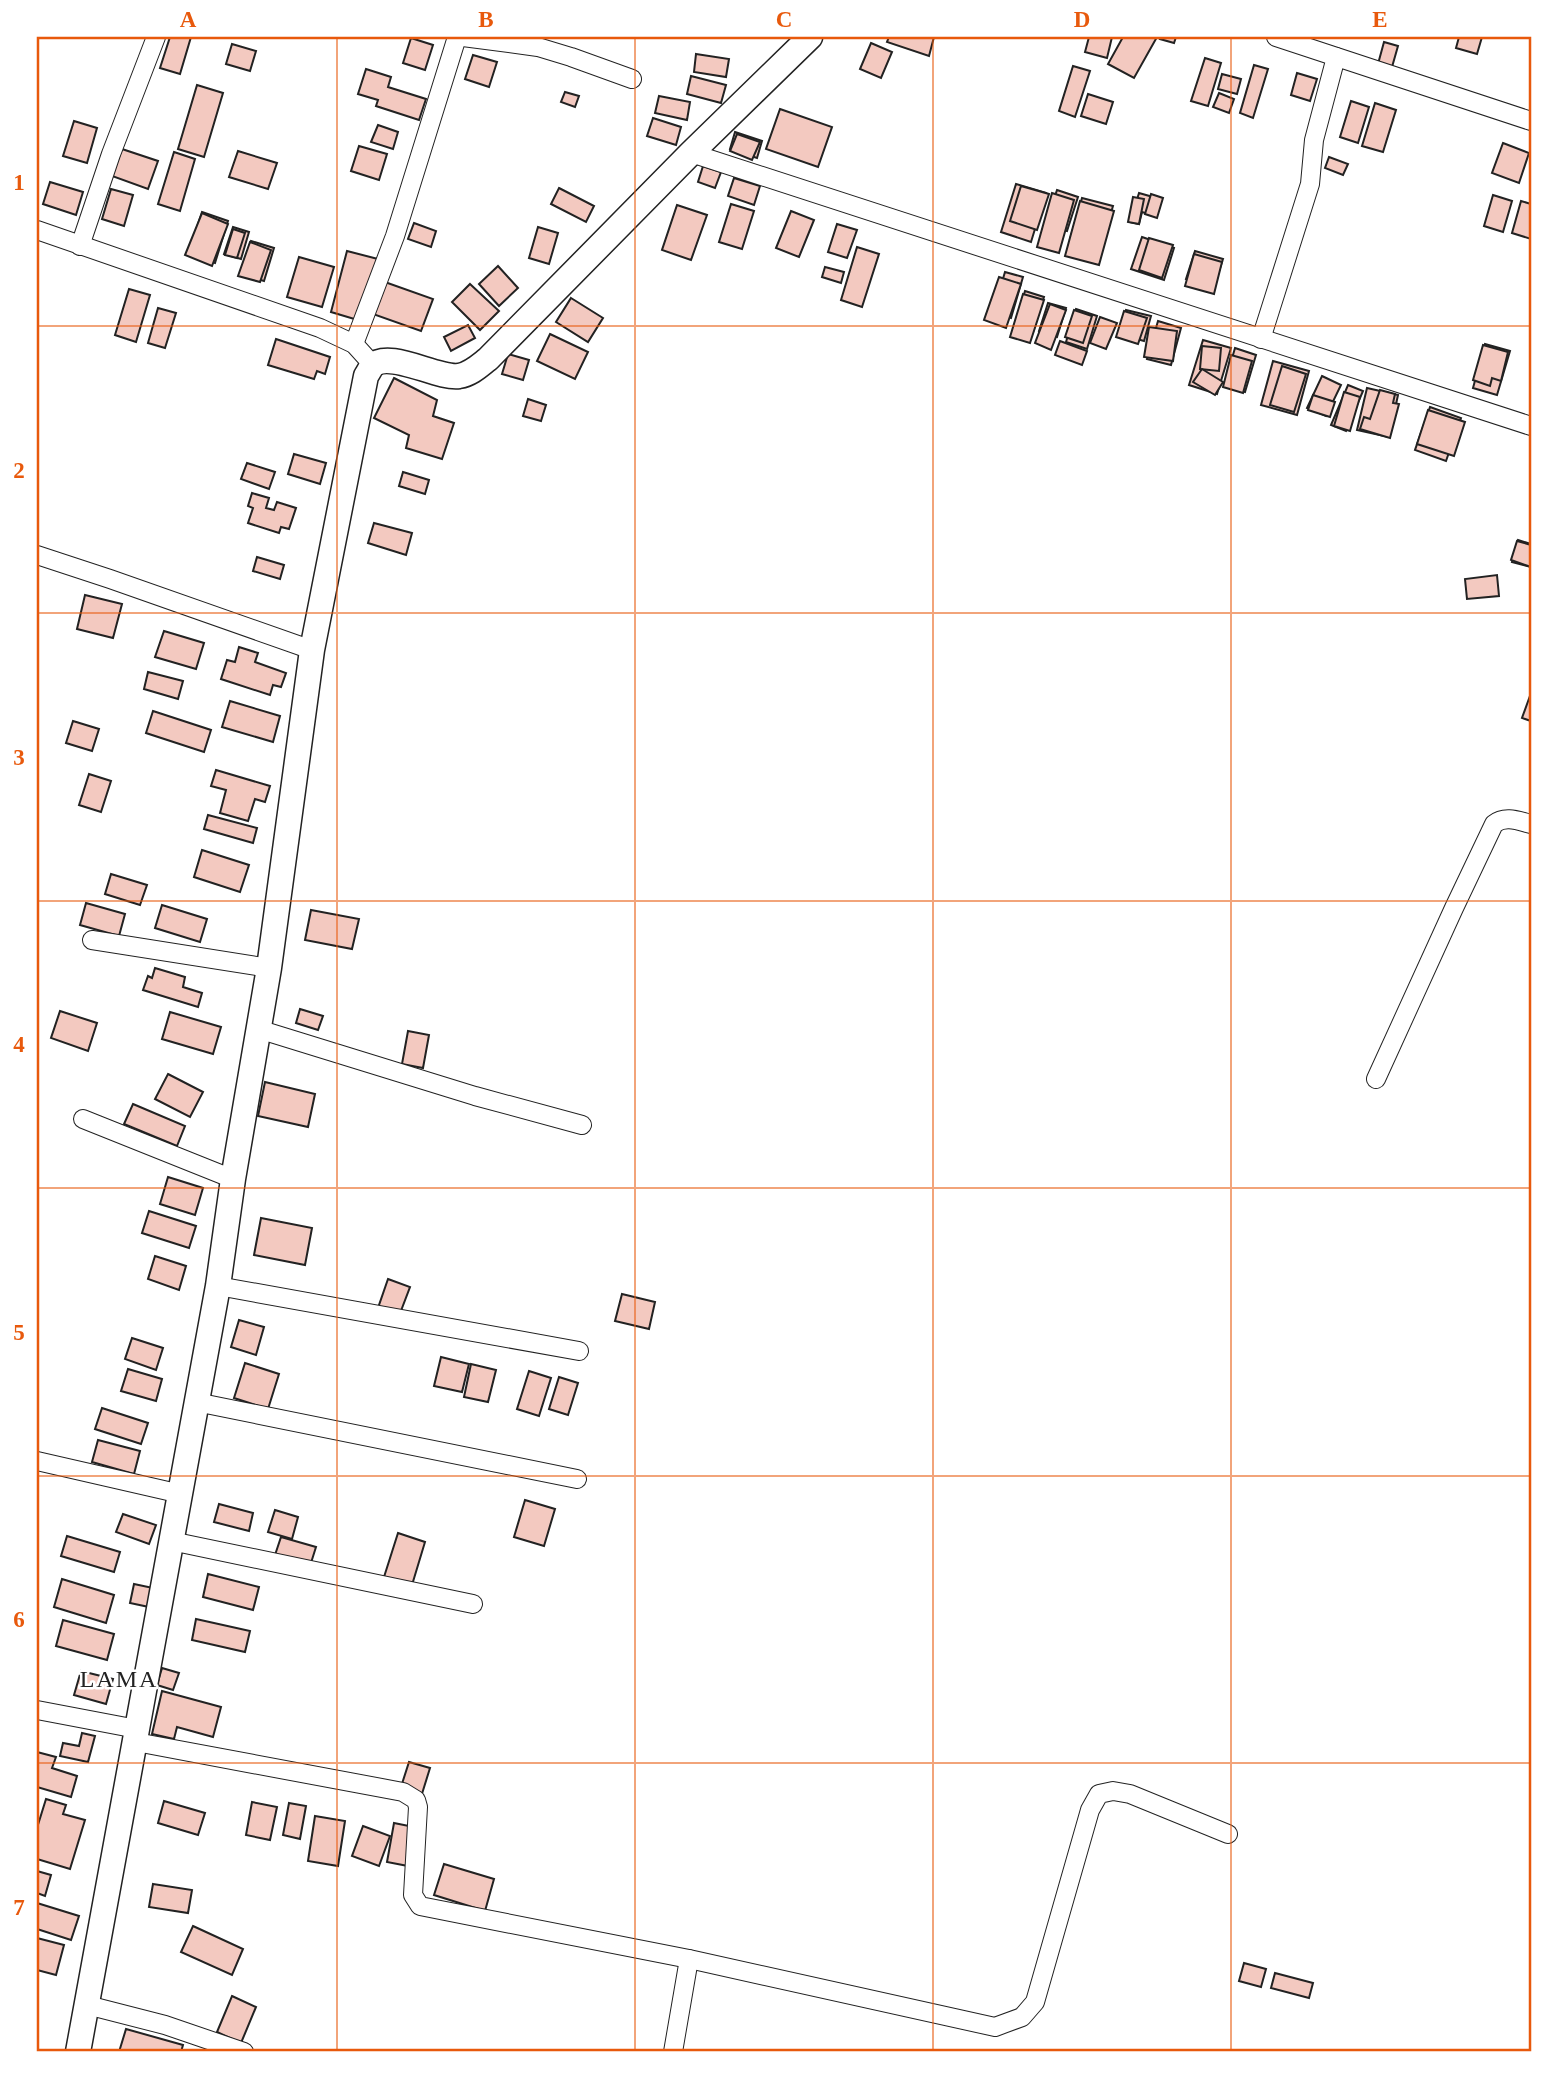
<svg xmlns="http://www.w3.org/2000/svg" width="1568" height="2089" viewBox="0 0 1568 2089" font-family="'Times New Roman',serif">
<style>
.building{fill:#f3c9c0;stroke:#222;stroke-width:2}
.lines{fill:none;stroke-linecap:round;stroke-linejoin:round}
.street-casing{stroke:#222;stroke-width:20}
.secondary-casing{stroke:#222;stroke-width:27}
.street{stroke:#fff;stroke-width:18}
.secondary{stroke:#fff;stroke-width:24}
.grid{fill:none;stroke:#e8590c;stroke-width:2;stroke-opacity:0.55}
.labels{text-anchor:middle;stroke-width:5;stroke-linejoin:round;paint-order:stroke}
.quarter-label{font-size:24px;letter-spacing:2px;fill:#222;stroke:#fff}
.neatline{fill:none;stroke:#e8590c;stroke-width:2.5}
.grid-label{font-size:23px;text-anchor:middle;font-weight:bold;fill:#e8590c}
</style>
<rect width="100%" height="100%" fill="#fff"/>
<g class="building">
<path d="M170,37H191L180,74L160,68Z"/>
<path d="M889,37H934L929,56L887,42Z"/>
<path d="M1089,37H1112L1107,58L1085,52Z"/>
<path d="M1123,37H1157L1134,78L1108,64Z"/>
<path d="M1161,37H1176L1174,43L1160,39Z"/>
<path d="M1459,37H1482L1477,54L1456,48Z"/>
<path d="M411,38L433,45L425,70L403,63Z"/>
<path d="M1384,42L1398,46L1392,67L1378,64Z"/>
<path d="M871,43L892,52L881,78L860,69Z"/>
<path d="M232,44L256,51L250,71L226,64Z"/>
<path d="M696,54L729,59L726,77L694,72Z"/>
<path d="M473,55L497,62L489,87L465,79Z"/>
<path d="M1205,58L1221,63L1208,106L1191,101Z"/>
<path d="M1254,65L1268,69L1253,118L1240,113Z"/>
<path d="M1073,66L1090,71L1075,117L1059,111Z"/>
<path d="M366,69L391,77L388,87L426,99L419,120L376,106L378,100L358,94Z"/>
<path d="M1297,73L1317,79L1310,101L1291,95Z"/>
<path d="M1222,74L1241,79L1237,94L1218,89Z"/>
<path d="M691,76L726,85L721,103L687,94Z"/>
<path d="M197,85L223,93L204,157L178,149Z"/>
<path d="M565,92L579,96L575,107L561,102Z"/>
<path d="M1219,93L1234,99L1229,113L1213,107Z"/>
<path d="M1088,94L1113,102L1106,124L1081,116Z"/>
<path d="M659,96L690,102L687,120L655,113Z"/>
<path d="M1351,101L1369,107L1358,143L1340,137Z"/>
<path d="M1375,103L1396,110L1383,152L1362,146Z"/>
<path d="M780,109L832,127L818,167L766,149Z"/>
<path d="M653,118L681,127L676,145L647,136Z"/>
<path d="M74,121L97,128L87,163L63,156Z"/>
<path d="M378,125L398,132L393,149L371,142Z"/>
<path d="M735,132L762,141L757,158L730,149Z"/>
<path d="M737,134L760,142L752,160L730,151Z"/>
<path d="M1503,143L1529,153L1519,183L1492,173Z"/>
<path d="M359,146L387,154L379,180L351,171Z"/>
<path d="M122,149L158,161L148,189L112,176Z"/>
<path d="M238,151L277,163L268,189L229,177Z"/>
<path d="M174,152L195,159L180,211L158,204Z"/>
<path d="M1329,157L1348,164L1343,175L1325,168Z"/>
<path d="M703,166L721,172L715,188L698,182Z"/>
<path d="M734,178L760,186L754,205L728,196Z"/>
<path d="M50,182L83,192L76,215L43,204Z"/>
<path d="M1016,184L1046,193L1031,242L1001,232Z"/>
<path d="M1021,186L1049,194L1037,230L1010,221Z"/>
<path d="M559,188L594,206L586,222L551,204Z"/>
<path d="M111,189L133,195L124,226L102,219Z"/>
<path d="M1057,190L1078,197L1067,231L1052,227L1059,207L1052,205Z"/>
<path d="M1052,193L1074,200L1059,253L1037,247Z"/>
<path d="M1139,193L1160,199L1155,216L1142,212L1139,224L1130,222Z"/>
<path d="M1151,194L1163,198L1157,218L1145,214Z"/>
<path d="M1493,195L1512,201L1503,232L1484,226Z"/>
<path d="M1133,197L1144,199L1139,224L1128,222Z"/>
<path d="M1082,198L1113,206L1107,226L1098,224L1091,245L1070,239Z"/>
<path d="M1080,201L1114,211L1099,265L1065,256Z"/>
<path d="M1521,201L1531,204V239L1512,233Z"/>
<path d="M731,204L754,211L742,249L719,242Z"/>
<path d="M677,205L707,215L691,260L662,250Z"/>
<path d="M791,211L814,220L799,257L776,248Z"/>
<path d="M202,212L228,221L215,263L188,254Z"/>
<path d="M202,213L228,224L212,266L185,255Z"/>
<path d="M414,223L436,231L431,247L408,239Z"/>
<path d="M837,224L857,230L847,258L828,252Z"/>
<path d="M233,227L249,232L241,259L224,254Z"/>
<path d="M538,227L558,233L549,264L529,258Z"/>
<path d="M233,229L245,233L237,258L225,255Z"/>
<path d="M1142,237L1174,248L1164,280L1131,269Z"/>
<path d="M1149,238L1173,245L1162,278L1139,270Z"/>
<path d="M251,241L274,248L264,281L241,274Z"/>
<path d="M250,242L271,250L260,282L238,276Z"/>
<path d="M857,247L879,254L862,307L841,300Z"/>
<path d="M347,251L378,259L361,321L331,312Z"/>
<path d="M1195,251L1223,259L1214,287L1186,279Z"/>
<path d="M1194,254L1222,262L1214,294L1185,286Z"/>
<path d="M299,257L334,267L322,307L287,297Z"/>
<path d="M498,266L518,288L499,306L479,284Z"/>
<path d="M825,267L844,272L841,283L822,277Z"/>
<path d="M1005,272L1023,277L1011,318L993,312Z"/>
<path d="M999,277L1021,284L1006,328L984,320Z"/>
<path d="M382,281L433,299L421,331L370,313Z"/>
<path d="M470,284L499,311L480,330L452,302Z"/>
<path d="M129,289L150,295L136,342L115,335Z"/>
<path d="M1025,291L1044,297L1033,332L1014,326Z"/>
<path d="M1023,294L1044,300L1030,343L1010,337Z"/>
<path d="M571,298L603,318L588,342L556,322Z"/>
<path d="M1048,303L1066,308L1057,337L1039,331Z"/>
<path d="M1050,304L1066,310L1051,350L1035,343Z"/>
<path d="M158,308L176,313L165,348L148,343Z"/>
<path d="M1076,309L1097,316L1087,349L1066,342Z"/>
<path d="M1074,310L1092,316L1083,343L1065,337Z"/>
<path d="M1126,310L1151,316L1144,341L1119,334Z"/>
<path d="M1124,311L1147,318L1138,344L1116,337Z"/>
<path d="M1100,317L1117,323L1106,349L1090,343Z"/>
<path d="M1158,321L1181,328L1171,365L1147,359Z"/>
<path d="M468,325L475,338L451,351L444,337Z"/>
<path d="M1149,327L1177,331L1173,361L1144,357Z"/>
<path d="M550,334L588,352L575,379L537,361Z"/>
<path d="M276,339L330,357L325,374L317,371L314,379L268,365Z"/>
<path d="M1203,340L1231,348L1217,394L1189,385Z"/>
<path d="M1060,341L1087,351L1082,365L1055,355Z"/>
<path d="M1485,344L1510,351L1497,395L1473,388Z"/>
<path d="M1483,345L1508,352L1501,381L1492,378L1490,386L1473,380Z"/>
<path d="M1202,346L1221,348L1219,371L1200,369Z"/>
<path d="M1235,348L1256,355L1245,392L1224,386Z"/>
<path d="M508,354L529,360L523,380L502,374Z"/>
<path d="M1231,355L1252,361L1243,393L1223,387Z"/>
<path d="M1273,361L1309,371L1297,415L1261,405Z"/>
<path d="M1282,366L1306,374L1294,412L1270,405Z"/>
<path d="M1202,369L1223,382L1215,395L1193,382Z"/>
<path d="M1322,376L1341,385L1326,416L1307,408Z"/>
<path d="M394,378L437,400L433,416L454,423L442,459L406,448L409,435L374,418Z"/>
<path d="M1348,385L1363,391L1346,431L1331,425Z"/>
<path d="M1367,388L1398,395L1389,437L1357,430Z"/>
<path d="M1380,390L1395,394L1393,403L1399,404L1390,438L1360,429L1364,417L1370,419Z"/>
<path d="M1344,392L1360,397L1350,431L1334,426Z"/>
<path d="M1313,395L1335,402L1330,417L1308,410Z"/>
<path d="M528,399L546,405L541,421L523,416Z"/>
<path d="M1430,407L1461,418L1446,461L1415,450Z"/>
<path d="M1428,410L1465,422L1454,456L1417,444Z"/>
<path d="M294,454L326,463L320,484L288,474Z"/>
<path d="M247,463L275,472L269,489L241,479Z"/>
<path d="M403,472L429,480L425,494L399,486Z"/>
<path d="M252,493L269,498L266,508L274,510L277,502L296,508L289,529L281,527L279,533L248,523L253,508L248,506Z"/>
<path d="M374,523L412,533L406,555L368,543Z"/>
<path d="M1518,540L1531,544V567L1512,562Z"/>
<path d="M1517,541L1531,545V567L1511,560Z"/>
<path d="M257,557L284,565L280,579L253,571Z"/>
<path d="M1497,575L1499,596L1467,599L1465,579Z"/>
<path d="M85,595L122,604L113,638L77,629Z"/>
<path d="M164,631L204,643L196,669L155,657Z"/>
<path d="M239,647L258,653L255,662L286,673L281,687L273,685L270,695L221,679L227,660L235,662Z"/>
<path d="M148,672L183,681L178,699L144,689Z"/>
<path d="M1531,693V721L1522,718Z"/>
<path d="M230,701L280,716L273,742L222,727Z"/>
<path d="M153,711L211,730L204,752L146,733Z"/>
<path d="M73,721L99,729L92,751L66,743Z"/>
<path d="M216,770L270,786L265,802L255,799L248,821L220,813L226,790L211,786Z"/>
<path d="M89,774L111,781L101,812L79,805Z"/>
<path d="M208,815L257,828L253,843L204,829Z"/>
<path d="M202,850L249,865L240,892L194,877Z"/>
<path d="M111,874L147,885L140,905L105,894Z"/>
<path d="M86,903L125,914L119,936L80,925Z"/>
<path d="M162,905L207,919L200,942L155,928Z"/>
<path d="M311,910L359,919L352,949L305,940Z"/>
<path d="M155,968L185,977L183,987L202,993L198,1007L143,990L148,976L152,978Z"/>
<path d="M300,1009L323,1016L318,1030L296,1023Z"/>
<path d="M60,1011L97,1023L88,1051L51,1038Z"/>
<path d="M170,1012L221,1027L213,1054L162,1039Z"/>
<path d="M408,1031L429,1035L423,1068L402,1064Z"/>
<path d="M168,1074L203,1092L190,1117L155,1099Z"/>
<path d="M265,1082L315,1094L308,1127L258,1116Z"/>
<path d="M133,1104L185,1126L177,1146L124,1124Z"/>
<path d="M168,1177L203,1188L195,1215L160,1204Z"/>
<path d="M149,1211L196,1226L189,1248L142,1233Z"/>
<path d="M261,1218L312,1228L305,1265L254,1255Z"/>
<path d="M155,1256L186,1266L179,1290L148,1279Z"/>
<path d="M388,1279L410,1287L399,1316L378,1308Z"/>
<path d="M622,1294L655,1302L649,1329L615,1321Z"/>
<path d="M239,1320L264,1327L256,1355L231,1347Z"/>
<path d="M132,1338L163,1348L156,1370L125,1359Z"/>
<path d="M441,1357L469,1364L462,1392L434,1386Z"/>
<path d="M245,1363L279,1374L268,1409L234,1398Z"/>
<path d="M471,1364L496,1370L488,1402L464,1397Z"/>
<path d="M128,1369L162,1379L156,1401L121,1391Z"/>
<path d="M529,1371L551,1378L539,1416L517,1409Z"/>
<path d="M559,1377L578,1383L568,1415L549,1409Z"/>
<path d="M102,1408L148,1423L141,1444L95,1429Z"/>
<path d="M98,1440L140,1451L134,1474L92,1462Z"/>
<path d="M525,1500L555,1509L544,1546L514,1537Z"/>
<path d="M219,1504L253,1513L249,1531L214,1522Z"/>
<path d="M275,1510L298,1517L292,1539L268,1532Z"/>
<path d="M123,1514L156,1525L149,1544L116,1532Z"/>
<path d="M398,1533L425,1542L412,1585L384,1577Z"/>
<path d="M67,1536L120,1552L114,1572L61,1556Z"/>
<path d="M281,1537L316,1547L310,1566L275,1555Z"/>
<path d="M208,1574L259,1587L253,1610L203,1597Z"/>
<path d="M62,1579L114,1595L106,1623L54,1607Z"/>
<path d="M134,1584L153,1588L149,1607L130,1603Z"/>
<path d="M196,1619L250,1631L245,1652L192,1640Z"/>
<path d="M63,1620L114,1634L107,1660L56,1646Z"/>
<path d="M162,1668L179,1673L173,1690L157,1685Z"/>
<path d="M81,1671L113,1679L106,1704L74,1695Z"/>
<path d="M162,1691L221,1707L213,1737L177,1727L174,1739L152,1734Z"/>
<path d="M82,1733L95,1736L88,1762L60,1756L63,1743L79,1746Z"/>
<path d="M37,1752L56,1757L52,1768L77,1776L71,1797L37,1787Z"/>
<path d="M409,1762L430,1768L421,1797L400,1790Z"/>
<path d="M46,1799L66,1805L63,1814L85,1820L70,1869L37,1859V1828Z"/>
<path d="M164,1801L205,1813L198,1835L158,1823Z"/>
<path d="M252,1802L277,1807L270,1840L246,1835Z"/>
<path d="M289,1803L306,1806L300,1839L283,1835Z"/>
<path d="M315,1816L345,1821L338,1866L308,1861Z"/>
<path d="M394,1823L414,1827L408,1866L387,1862Z"/>
<path d="M363,1826L390,1836L379,1866L352,1856Z"/>
<path d="M444,1864L494,1879L485,1911L434,1895Z"/>
<path d="M37,1871L51,1875L45,1896L37,1893Z"/>
<path d="M153,1884L192,1890L188,1913L149,1907Z"/>
<path d="M37,1903L79,1916L71,1940L37,1929Z"/>
<path d="M193,1926L243,1949L232,1975L181,1952Z"/>
<path d="M37,1938L64,1945L56,1975L37,1970Z"/>
<path d="M1244,1963L1266,1969L1261,1987L1239,1981Z"/>
<path d="M1275,1973L1313,1983L1309,1998L1271,1988Z"/>
<path d="M232,1996L256,2007L241,2043L217,2032Z"/>
<path d="M126,2029L183,2045L181,2052H119Z"/>
</g>
<g class="lines">
<g class="street-casing">
<g id="street">
<path d="M463,37L538,47L571,57L632,79"/>
<path d="M1276,37L1531,121"/>
<path d="M691,153L1531,426"/>
<path d="M37,230L320,328L354,344L373,365"/>
<path d="M80,246L111,154L156,37"/>
<path d="M1261,339L1310,184L1314,140L1336,57"/>
<path d="M354,344L395,236L457,37"/>
<path d="M37,555L110,579L312,650"/>
<path d="M92,940L269,968"/>
<path d="M258,1029L475,1096L582,1125"/>
<path d="M1376,1079L1454,908L1494,824C1505,815 1519,821 1531,824"/>
<path d="M83,1119L233,1179"/>
<path d="M218,1286L579,1351"/>
<path d="M196,1402L577,1479"/>
<path d="M37,1461L181,1494"/>
<path d="M171,1541L473,1604"/>
<path d="M37,1710L137,1729"/>
<path d="M136,1742L403,1792L416,1800L418,1807L413,1895L420,1906L689,1959L995,2027L1022,2017L1035,2002L1090,1810L1099,1794L1113,1791L1130,1794L1228,1834"/>
<path d="M87,2005L165,2025L244,2052"/>
<path d="M673,2052L689,1959"/>
</g>
</g>
<g class="secondary-casing">
<path id="secondary" d="M78,2052L218,1286L233,1179L269,968L312,650L366,376C368,373 370,369 372,366C389,349 437,379 459,376C471,374 479,366 488,359L691,153L810,37"/>
</g>
<use href="#street" class="street"/>
<use href="#secondary" class="secondary"/>
</g>
<path class="grid" d="M337,37V2052M635,37V2052M933,37V2052M1231,37V2052M37,326H1531M37,613H1531M37,901H1531M37,1188H1531M37,1476H1531M37,1763H1531"/>
<g class="labels">
<g class="quarter-label">
<text x="119" y="1687">LAMA</text>
</g>
</g>
<rect width="1568" height="2089" fill="none" stroke="#ffffff" stroke-width="77"/>
<rect x="38" y="38" width="1492" height="2012" class="neatline"/>
<g class="grid-label">
<text x="188" y="27">A</text>
<text x="486" y="27">B</text>
<text x="784" y="27">C</text>
<text x="1082" y="27">D</text>
<text x="1380" y="27">E</text>
<text x="19" y="190">1</text>
<text x="19" y="478">2</text>
<text x="19" y="765">3</text>
<text x="19" y="1052">4</text>
<text x="19" y="1340">5</text>
<text x="19" y="1627">6</text>
<text x="19" y="1915">7</text>
</g>
</svg>
